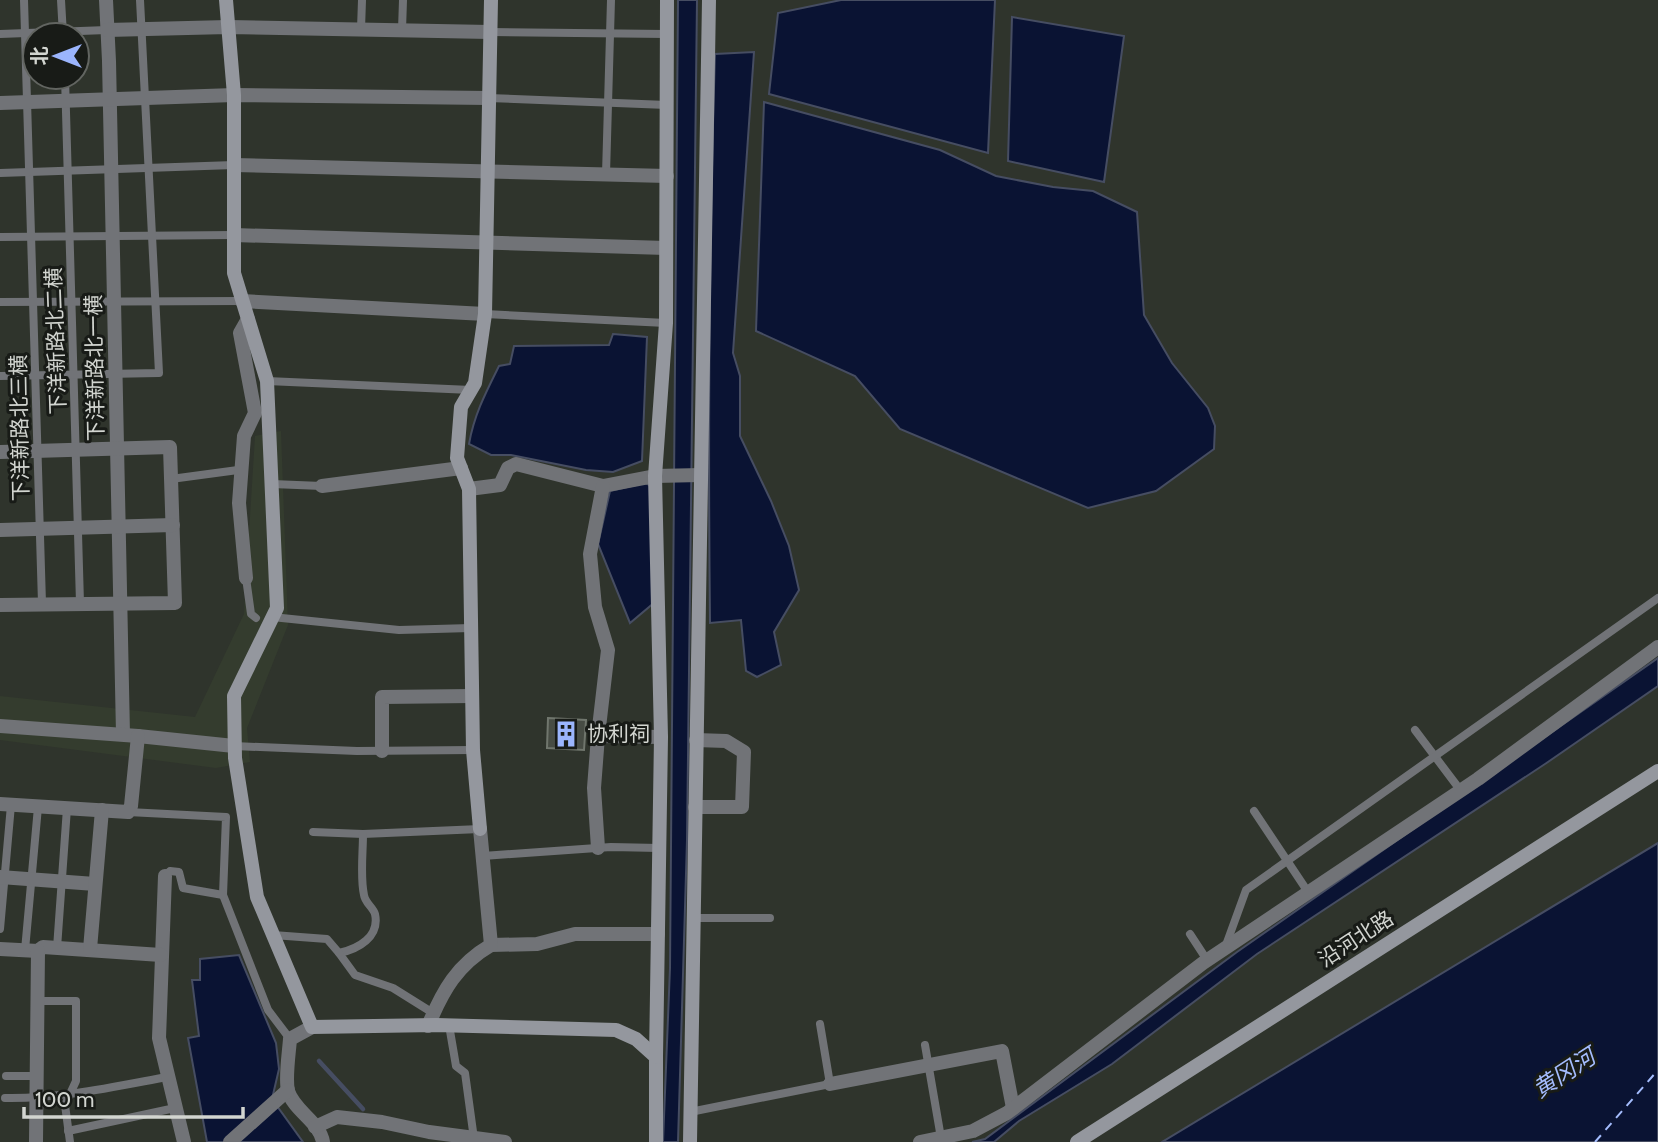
<svg xmlns="http://www.w3.org/2000/svg" width="1658" height="1142" viewBox="0 0 1658 1142" font-family="Cabin,'Noto Sans SC',sans-serif">
<style>
.built{fill:#343c2e}
.water{fill:#0a1333;stroke:#464d62;stroke-width:2}
.lines{fill:none;stroke-linecap:round;stroke-linejoin:round}
.stream{stroke:#464d62;stroke-width:4.5}
.ferry{stroke:#a4bcfd;stroke-width:2;stroke-dasharray:9 7;stroke-linecap:butt}
.building{fill:#474c44;stroke:#70766d;stroke-width:2}
.lane{stroke:#717377;stroke-width:8}
.street{stroke:#717377;stroke-width:14}
.secondary{stroke:#94979e;stroke-width:14}
.labels{text-anchor:middle;stroke-width:6;stroke-linejoin:round;paint-order:stroke}
.street-label{font-size:21px;fill:#d2d5d0;stroke:#181b17}
.poi-label{font-size:21px;fill:#d2d5d0;stroke:#181b17;text-anchor:start}
.water-label{font-size:23px;font-style:italic;fill:#a4bcfd;stroke:#181b17}
</style>
<rect width="100%" height="100%" fill="#2f342c"/>
<path class="built" d="M281,431L288,625L247,728L250,762L216,768L0,740V696L195,717L244,614L255,436Z"/>
<g class="water">
<path d="M678,0H697L687,840L678,1142H663L670,968Z"/>
<path d="M841,0H995L988,153L769,94L778,13Z"/>
<path d="M1012,17L1124,36L1104,182L1008,161Z"/>
<path d="M754,52L733,353L740,376V436L771,501L789,546L799,590L774,632L781,665L757,677L746,671L741,620L710,623C708,433 709,244 715,54Z"/>
<path d="M764,102L940,150L996,176L1053,187L1093,191L1137,212L1144,315L1172,363L1208,408L1215,426L1214,449L1156,491L1088,508L900,429L855,376L756,331Z"/>
<path d="M613,334L647,337L642,461L613,472L586,470L511,455H491L469,444C474,415 486,392 499,366L510,364L514,346L609,345Z"/>
<path d="M645,483L652,486L655,602L630,623L598,544L610,491Z"/>
<path d="M1658,658V686L1545,764L1257,954L1112,1064L1019,1121L994,1142H972L985,1139L1237,952Z"/>
<path d="M1658,843V1142H1162Z"/>
<path d="M239,955L276,1043L279,1069L272,1099L303,1142H207L188,1038L199,1036L192,980H200V959Z"/>
</g>
<g class="lines">
<path class="stream" d="M319,1061L363,1109"/>
<path class="ferry" d="M1595,1142L1658,1070"/>
</g>
<path class="building" d="M548,718L586,720L584,750L547,748Z"/>
<g class="lines">
<g class="lane">
<path d="M24,0L42,603"/>
<path d="M61,0L63,35"/>
<path d="M361,29L362,0"/>
<path d="M402,30L403,0"/>
<path d="M490,32L666,34"/>
<path d="M0,34L107,30"/>
<path d="M65,77L80,603"/>
<path d="M488,98L667,105"/>
<path d="M0,173L234,165"/>
<path d="M606,174L611,0"/>
<path d="M0,237L234,235"/>
<path d="M0,302L242,301"/>
<path d="M485,314L666,323"/>
<path d="M0,376L159,373L140,0"/>
<path d="M267,381L471,390"/>
<path d="M171,479L238,470"/>
<path d="M272,484L322,486"/>
<path d="M246,578L251,614L256,618"/>
<path d="M272,617L399,630L471,628"/>
<path d="M1415,730L1461,791"/>
<path d="M234,746L357,751L473,750"/>
<path d="M1254,811L1308,892"/>
<path d="M128,812L226,817L223,895L268,1010L290,1039"/>
<path d="M313,832L363,834L480,829"/>
<path d="M363,834C363,853 360,877 364,895C365,903 373,907 375,914C380,937 358,949 339,953L355,975L393,988L433,1013"/>
<path d="M483,856L611,847L659,848"/>
<path d="M165,876L170,871L179,872L183,888L223,895"/>
<path d="M693,918H770"/>
<path d="M0,929L11,805"/>
<path d="M1190,934L1207,960"/>
<path d="M273,935L327,939L339,953"/>
<path d="M1226,945L1246,890L1658,598"/>
<path d="M57,948L67,808"/>
<path d="M25,950L38,807"/>
<path d="M38,1001H76V1081L65,1105L70,1142"/>
<path d="M449,1025L456,1066L465,1073L474,1139"/>
<path d="M925,1045L941,1138"/>
<path d="M6,1076H37"/>
<path d="M5,1098C60,1099 113,1087 167,1077"/>
<path d="M690,1112L830,1084L820,1024"/>
<path d="M68,1131L175,1108"/>
</g>
<g class="street">
<path d="M106,0L109,61L123,734"/>
<path d="M107,30L228,27L490,32"/>
<path d="M0,103L234,95L488,98"/>
<path d="M234,165L667,176"/>
<path d="M234,235L666,248"/>
<path d="M242,301L485,314"/>
<path d="M0,452L170,447L175,603L0,605"/>
<path d="M322,486L461,468"/>
<path d="M469,489L500,485L508,468L516,464L603,486L655,476L701,475"/>
<path d="M0,530L173,525"/>
<path d="M246,578L239,503L244,436L255,413L240,333L248,319"/>
<path d="M0,726L138,736L234,746"/>
<path d="M598,736L661,737"/>
<path d="M382,751V697L472,696"/>
<path d="M0,804L128,812L131,806L138,736"/>
<path d="M695,807H742L744,752L726,741L696,740"/>
<path d="M598,848L594,788L598,736L608,650L595,607L590,554L603,486"/>
<path d="M165,876L159,1038L184,1142"/>
<path d="M0,877L95,884"/>
<path d="M491,945L537,944L575,934H658"/>
<path d="M0,949L38,951L43,947L161,955"/>
<path d="M90,949L102,810"/>
<path d="M428,1026C443,990 457,965 491,945L480,829"/>
<path d="M312,1027L290,1039C289,1053 285,1078 288,1091C294,1111 320,1122 323,1142"/>
<path d="M830,1084L1002,1051L1013,1108"/>
<path d="M315,1127L337,1117L382,1122L429,1132L505,1142"/>
<path d="M36,1142L38,951"/>
<path d="M230,1142L288,1090"/>
<path d="M920,1142L973,1131L1007,1113L1203,963L1478,779L1658,647"/>
</g>
<g class="secondary">
<path d="M226,0L234,95V273L267,381L277,608L234,696L235,758L257,897L312,1027L436,1025L616,1030L636,1039L656,1057V1142"/>
<path d="M480,829L473,750L469,489L457,458L461,407L475,383L485,314L491,0"/>
<path d="M656,1057L661,737L655,476L666,323L667,0"/>
<path d="M690,1142L709,0"/>
<path d="M1077,1142L1658,771"/>
</g>
</g>
<defs>
<g id="building-bare" transform="scale(2.1)"><path d="M-4-6H4V6H1V3H-1V6H-4ZM-2.5-4.3h1.7v1.8h-1.7ZM.8-4.3h1.7v1.8H.8ZM-2.5-1h1.7V.8h-1.7ZM.8-1h1.7V.8H.8Z" fill="#9bb5fd" stroke="#181b17" stroke-width="2.5" paint-order="stroke"/></g>
</defs>
<g fill-rule="evenodd">
<use href="#building-bare" x="566" y="734"/>
</g>
<g class="labels">
<g class="street-label">
<text transform="translate(56 341) rotate(-92)" y="7">下洋新路北二横</text>
<text transform="translate(95 368) rotate(-91)" y="7">下洋新路北一横</text>
<text transform="translate(20 428) rotate(-91)" y="7">下洋新路北三横</text>
<text transform="translate(1356 939) rotate(-33)" y="7">沿河北路</text>
</g>
<g class="poi-label">
<text x="587" y="741">协利祠</text>
</g>
<g class="water-label">
<text transform="translate(1564 1073) rotate(-33)" y="8">黄冈河</text>
</g>
</g>
<g transform="translate(56 56) rotate(270)"><circle r="33" fill="#181b17" stroke="#626561" stroke-width="2"/>
<path d="M0-5L12 26L0 18L-12 26Z" fill="#9bb5fd"/>
<text y="-10" font-size="19" font-weight="bold" text-anchor="middle" fill="#d2d5d0">北</text>
</g>
<path d="M24 1107v10h219v-10" fill="none" stroke="#d2d5d0" stroke-width="3.5"/>
<text x="35" y="1107" font-size="21" fill="#d2d5d0" stroke="#181b17" stroke-width="5" paint-order="stroke">100 m</text>
</svg>
